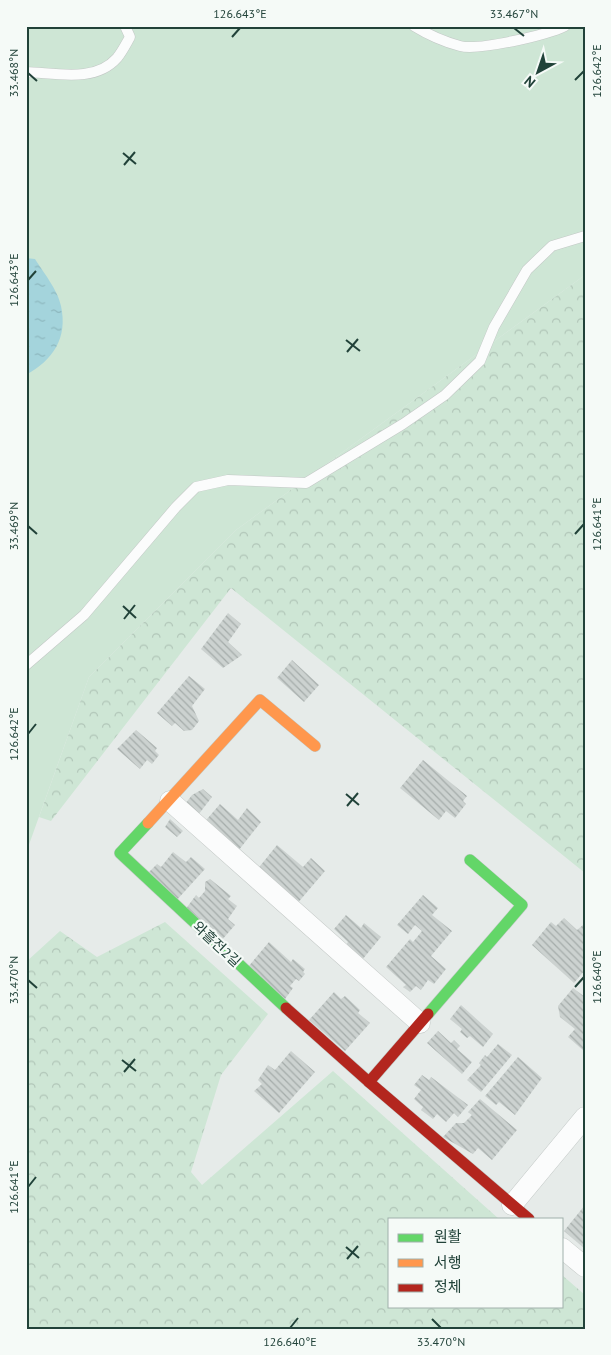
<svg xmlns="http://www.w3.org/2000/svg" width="611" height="1355" viewBox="0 0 611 1355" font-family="'PT Sans','Noto Sans KR',sans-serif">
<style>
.green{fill:#cee6d5}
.forest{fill:url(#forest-crowns)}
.water{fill:url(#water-ripples)}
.building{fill:url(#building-back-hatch)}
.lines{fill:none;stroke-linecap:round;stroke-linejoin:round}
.lane-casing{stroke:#c3c8c6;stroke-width:11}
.street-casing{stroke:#c3c8c6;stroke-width:21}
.fast-casing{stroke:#c1c9c6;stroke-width:12}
.slow-casing{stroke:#c1c9c6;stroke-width:12}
.jam-casing{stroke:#c1c9c6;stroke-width:12}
.lane{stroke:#fbfcfc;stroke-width:10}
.street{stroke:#fbfcfc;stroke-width:20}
.fast{stroke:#63d668;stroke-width:11}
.slow{stroke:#ff974d;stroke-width:11}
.jam{stroke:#b3261e;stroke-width:11}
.ticks{fill:none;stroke:#214239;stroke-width:2}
.labels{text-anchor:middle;stroke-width:4.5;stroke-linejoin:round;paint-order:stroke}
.street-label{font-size:14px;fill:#214239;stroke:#f5faf7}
.neatline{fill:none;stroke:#214239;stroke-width:2}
.ticks-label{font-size:12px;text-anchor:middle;fill:#214239}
</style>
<defs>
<pattern id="forest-crowns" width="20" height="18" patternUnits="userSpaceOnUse" patternTransform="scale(1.25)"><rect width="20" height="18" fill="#cee6d5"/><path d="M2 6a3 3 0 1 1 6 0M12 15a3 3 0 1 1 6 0" fill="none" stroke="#b1c6b8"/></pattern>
<pattern id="water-ripples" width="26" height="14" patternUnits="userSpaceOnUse" patternTransform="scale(1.25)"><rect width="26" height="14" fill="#a4d4dc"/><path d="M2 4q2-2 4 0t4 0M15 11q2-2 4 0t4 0" fill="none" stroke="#8db7be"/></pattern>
<pattern id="building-back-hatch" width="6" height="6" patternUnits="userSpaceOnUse" patternTransform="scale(1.25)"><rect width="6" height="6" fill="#ccd2d0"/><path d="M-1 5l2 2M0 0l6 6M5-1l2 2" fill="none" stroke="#a5acaa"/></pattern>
</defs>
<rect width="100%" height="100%" fill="#e6ebe9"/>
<path class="green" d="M26,26H585V275L236,530L89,677L26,853Z"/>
<g class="forest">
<path d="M585,275V873L231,588L51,821L39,817L89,677L236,530Z"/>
<path d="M165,922L268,1014L221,1075L191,1172L202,1185L333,1071L499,1219H390V1306H562V1275L585,1295V1329H26V962L60,931L97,957Z"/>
</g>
<path class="water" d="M26,258L35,259C43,272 58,290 61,306C68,338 53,360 26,375Z"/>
<g class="building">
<path d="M228,613L241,624L228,642L242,655L223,668L201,649Z"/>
<path d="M292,660L319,685L304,702L277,678Z"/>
<path d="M189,676L205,689L192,706L199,721L192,730L184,731L175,723L172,726L157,713Z"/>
<path d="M136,730L157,748L155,751L159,755L152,764L147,760L140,769L117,749Z"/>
<path d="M423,760L467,796L463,801L466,804L455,818L446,811L439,820L400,788Z"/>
<path d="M203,789L212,797L195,819L182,808L192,795Z"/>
<path d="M220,804L238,820L247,808L261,822L235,855L201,826Z"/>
<path d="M170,819L183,831L177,837L165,827Z"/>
<path d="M277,845L303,867L311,858L325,871L296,905L256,871Z"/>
<path d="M173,852L186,862L191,857L205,869L175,902L146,875L157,864L161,867Z"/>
<path d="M210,879L231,896L228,899L237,906L228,919L235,925L221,941L185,910L196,895L199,898L205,891V882Z"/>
<path d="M423,895L438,908L432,915L452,931L431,956L446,969L434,984L428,980L421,990L416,986L410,992L403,987L406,985L386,967L410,939L413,942L422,931L415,925L408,934L397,925Z"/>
<path d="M346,915L361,928L364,923L381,937L362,960L345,946L348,942L334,929Z"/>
<path d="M564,918L577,930L583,925L585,927V970L574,983L532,945L551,922L556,926Z"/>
<path d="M269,942L291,962L293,959L305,969L303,972L305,974L299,981L296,979L290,986L293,988L285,999L248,967Z"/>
<path d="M573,988L585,997V1052L568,1037L575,1029L560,1017L558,1006Z"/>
<path d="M334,992L341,999L345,996L360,1010L358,1013L370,1023L345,1051L309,1020Z"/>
<path d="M461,1005L493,1034L483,1047L470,1036L467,1038L460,1032L462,1029L450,1019Z"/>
<path d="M438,1031L451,1043L454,1040L460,1046L457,1049L472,1062L462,1074L427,1043Z"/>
<path d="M498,1044L512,1055L481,1092L467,1080L481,1065L479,1063L485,1055L487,1057Z"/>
<path d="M291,1051L315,1072L279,1113L254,1091L262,1084L258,1080L268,1065L275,1070Z"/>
<path d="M518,1057L542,1078L515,1115L499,1102L496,1105L485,1096Z"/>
<path d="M422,1075L429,1080L431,1077L468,1105L458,1117L454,1113L446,1122L437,1114L433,1119L421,1110L423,1107L414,1099L421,1090L414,1085Z"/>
<path d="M480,1099L517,1130L492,1160L478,1148L473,1154L443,1137L456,1123H464L472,1115L468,1112Z"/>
<path d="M585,1205V1249L564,1231Z"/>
</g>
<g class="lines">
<g class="lane-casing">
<g id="lane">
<path d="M414,26C427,34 445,42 460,46C478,51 547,35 565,26"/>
<path d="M26,72C56,73 95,83 117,58C122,52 126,44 130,37L125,26"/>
<path d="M26,665L84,615L176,507L196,487L228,480L306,483L403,424L445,395L480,361L494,327L527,270L552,246L585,236"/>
</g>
</g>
<g class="street-casing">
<g id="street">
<path d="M170,801L420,1023"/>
<path d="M512,1205L585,1117"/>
<path d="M562,1248L585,1267"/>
</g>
</g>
<g class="fast-casing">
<g id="fast">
<path d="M148,823L120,853L286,1008"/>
<path d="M428,1014L522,905L470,860"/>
</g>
</g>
<g class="slow-casing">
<path id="slow" d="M148,823L260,700L315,746"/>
</g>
<g class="jam-casing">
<g id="jam">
<path d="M286,1008L369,1082"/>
<path d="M428,1014L369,1082L529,1219"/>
</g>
</g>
<use href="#lane" class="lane"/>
<use href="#street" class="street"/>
<use href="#fast" class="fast"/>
<use href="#slow" class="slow"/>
<use href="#jam" class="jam"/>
</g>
<path class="ticks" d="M514,28L524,36M232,37L240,28M28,73L37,81M575,80L584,71M123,153L136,164M124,165L135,152M28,280L36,271M346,340L360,351M347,352L358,339M28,526L37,534M575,534L584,524M123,606L136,618M124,619L135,605M28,734L36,724M346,794L359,805M347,806L358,793M28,980L37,988M575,987L584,977M122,1060L136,1071M124,1072L135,1059M28,1187L36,1177M346,1247L359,1258M347,1259L358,1246M432,1319L441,1328M290,1328L298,1318"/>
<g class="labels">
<g class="street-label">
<text transform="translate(217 944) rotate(43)" y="5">와흘전2길</text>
</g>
</g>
<rect width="611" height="1355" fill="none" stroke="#f5faf7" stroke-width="55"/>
<rect x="388" y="1218" width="175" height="90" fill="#f5faf7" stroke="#a0b0ab"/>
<rect x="398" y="1234" width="25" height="8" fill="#63d668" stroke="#a0b0ab"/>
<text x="434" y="1242" font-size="15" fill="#214239">원활</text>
<rect x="398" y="1259" width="25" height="8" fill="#ff974d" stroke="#a0b0ab"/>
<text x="434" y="1268" font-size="15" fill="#214239">서행</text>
<rect x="398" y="1284" width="25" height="8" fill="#b3261e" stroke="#a0b0ab"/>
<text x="434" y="1292" font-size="15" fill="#214239">정체</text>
<g transform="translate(538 72) rotate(220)" stroke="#f5faf7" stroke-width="4" paint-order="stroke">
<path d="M0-4L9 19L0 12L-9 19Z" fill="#214239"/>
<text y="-8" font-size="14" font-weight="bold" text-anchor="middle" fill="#214239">N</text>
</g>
<rect x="28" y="28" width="556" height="1300" class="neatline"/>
<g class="ticks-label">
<text x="240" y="18">126.643°E</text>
<text x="514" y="18">33.467°N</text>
<text transform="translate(597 71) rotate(-90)" y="4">126.642°E</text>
<text transform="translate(14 73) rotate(-90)" y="4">33.468°N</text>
<text transform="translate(14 280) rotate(-90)" y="4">126.643°E</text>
<text transform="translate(597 524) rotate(-90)" y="4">126.641°E</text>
<text transform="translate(14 526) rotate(-90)" y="4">33.469°N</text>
<text transform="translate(14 734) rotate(-90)" y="4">126.642°E</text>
<text transform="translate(597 977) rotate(-90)" y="4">126.640°E</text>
<text transform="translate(14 980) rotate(-90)" y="4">33.470°N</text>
<text transform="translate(14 1187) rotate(-90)" y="4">126.641°E</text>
<text x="290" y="1346">126.640°E</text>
<text x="441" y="1346">33.470°N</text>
</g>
</svg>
